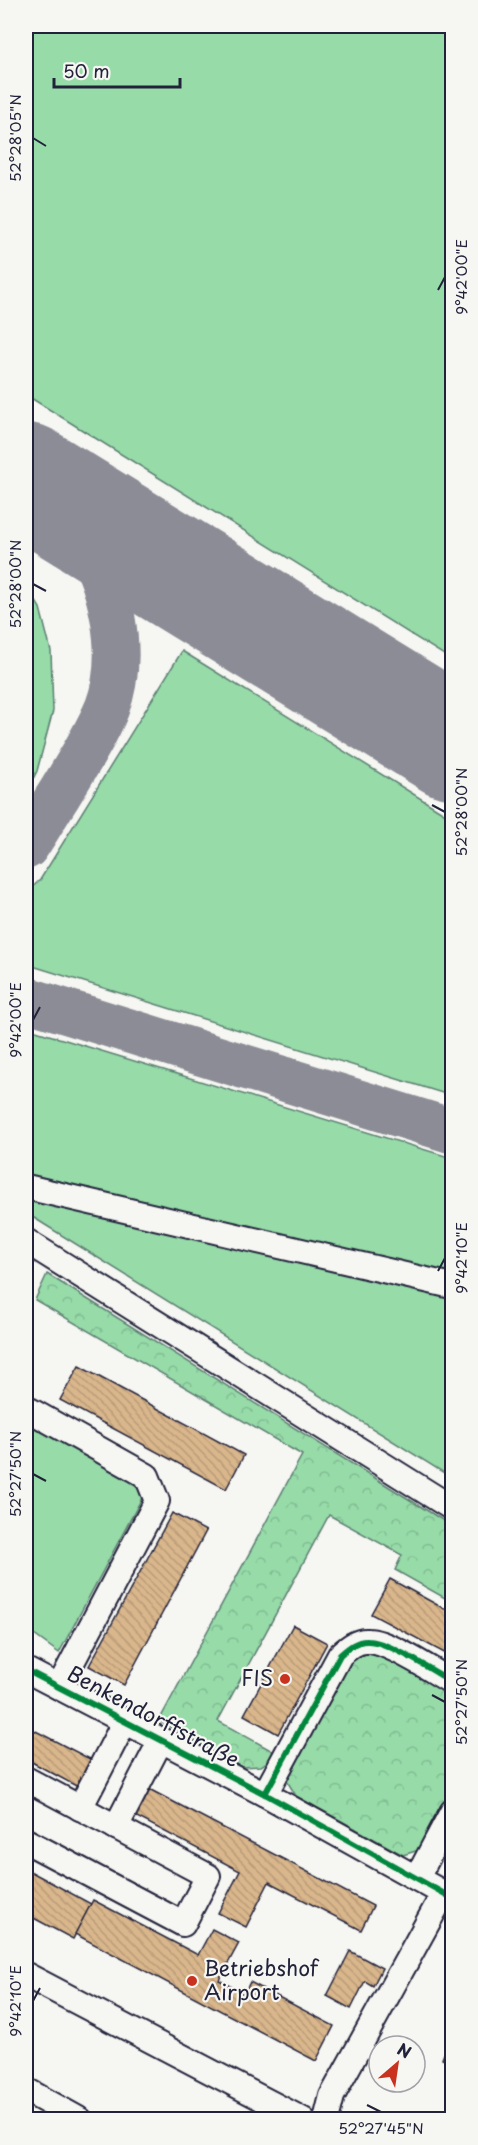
<svg xmlns="http://www.w3.org/2000/svg" width="478" height="2145" viewBox="0 0 478 2145" font-family="'Playpen Sans',sans-serif">
<style>
.green{fill:#96dba8;stroke:#5c7e72;stroke-width:1.5}
.forest{fill:url(#forest-crowns);stroke:#5c7e72;stroke-width:1.5}
.lines{fill:none;stroke-linecap:round;stroke-linejoin:round}
.taxiway{stroke:#8c8c96;stroke-width:45}
.runway{stroke:#8c8c96;stroke-width:114}
.building{fill:url(#building-back-hatch);stroke:#22223b;stroke-width:1.5}
.minor-casing{stroke:#22223b;stroke-width:28}
.minor{stroke:#f6f6f2;stroke-width:24}
.cycleway-casing{stroke:#f6f6f2;stroke-width:10}
.cycleway{stroke:#00873e;stroke-width:6}
.ticks{fill:none;stroke:#22223b;stroke-width:2}
.poi-dot{fill:#c8321e;stroke:#f6f6f2;stroke-width:2}
.labels{text-anchor:middle;stroke-width:4.5;stroke-linejoin:round;paint-order:stroke}
.poi-label{font-size:21px;fill:#22223b;stroke:#f6f6f2;text-anchor:end}
.street-label{font-size:21px;fill:#22223b;stroke:#f6f6f2}
.neatline{fill:none;stroke:#22223b;stroke-width:2}
.ticks-label{font-size:15px;text-anchor:middle;fill:#22223b}
</style>
<defs>
<pattern id="forest-crowns" width="20" height="18" patternUnits="userSpaceOnUse" patternTransform="scale(1.5)"><rect width="20" height="18" fill="#96dba8"/><path d="M2 6a3 3 0 1 1 6 0M12 15a3 3 0 1 1 6 0" fill="none" stroke="#81bc92"/></pattern>
<pattern id="building-back-hatch" width="6" height="6" patternUnits="userSpaceOnUse" patternTransform="scale(1.5)"><rect width="6" height="6" fill="#d9b68b"/><path d="M-1 5l2 2M0 0l6 6M5-1l2 2" fill="none" stroke="#ba9c79"/></pattern>
</defs>
<rect width="100%" height="100%" fill="#f6f6f2"/>
<filter id="ink" filterUnits="userSpaceOnUse"><feTurbulence type="fractalNoise" baseFrequency=".0167" numOctaves="2"/><feDisplacementMap in="SourceGraphic" scale="12" xChannelSelector="R" yChannelSelector="G"/><feConvolveMatrix kernelMatrix="1 2 1 2 8 2 1 2 1" color-interpolation-filters="sRGB"/></filter>
<g filter="url(#ink)">
<g class="green">
<path d="M26,26H452V660L26,395Z"/>
<path d="M26,585L40,608L51,651L53,711L37,771L26,793Z"/>
<path d="M182,651L452,818V1096L26,964V893L40,880Z"/>
<path d="M26,1028L452,1158V1278L26,1176Z"/>
<path d="M26,1198L452,1294V1478L26,1213Z"/>
<path d="M32,1425L131,1478L143,1496L59,1653L26,1629V1427Z"/>
</g>
<g class="forest">
<path d="M47,1274L452,1526V1602L395,1570L402,1555L329,1515L218,1721L278,1754L261,1766L242,1767L159,1721L302,1455L35,1300Z"/>
<path d="M362,1651H382L452,1690V1802L419,1850L403,1855L296,1796L287,1781L290,1760L345,1659Z"/>
</g>
<g class="lines">
<g class="taxiway">
<path d="M26,483C44,498 63,514 78,534C112,577 127,656 107,708C94,739 75,768 58,796C47,813 37,831 26,847"/>
<path d="M26,999L452,1131"/>
</g>
<path class="runway" d="M26,480L452,742"/>
</g>
<g class="building">
<path d="M79,1366L244,1455L226,1489L60,1400Z"/>
<path d="M172,1513L206,1531L124,1685L89,1666Z"/>
<path d="M390,1579L452,1613V1657L371,1614Z"/>
<path d="M293,1625L327,1643L278,1734L244,1715Z"/>
<path d="M26,1726L92,1760L78,1787L26,1759Z"/>
<path d="M147,1788L373,1906L361,1930L269,1882L246,1927L218,1913L240,1871L133,1815Z"/>
<path d="M26,1869L91,1904L73,1939L26,1914Z"/>
<path d="M93,1900L198,1955L212,1929L239,1943L219,1980L244,1994L250,1982L334,2026L316,2061L75,1934Z"/>
<path d="M350,1951L382,1968L373,1986L365,1981L351,2009L327,1996Z"/>
<path d="M452,2034V2064L442,2059Z"/>
</g>
<g class="lines">
<g class="minor-casing">
<g id="minor">
<path d="M26,1187L452,1286"/>
<path d="M26,1241L452,1508"/>
<path d="M26,1408L147,1476L157,1501L59,1687"/>
<path d="M26,1670L265,1794L452,1898"/>
<path d="M26,1779L208,1876L183,1924L26,1841"/>
<path d="M265,1794L340,1655C348,1648 357,1640 368,1641C388,1641 433,1671 452,1682"/>
<path d="M80,1808L125,1721"/>
<path d="M116,1827L161,1740"/>
<path d="M417,1878L452,1812"/>
<path d="M26,1975L303,2120"/>
<path d="M26,2090L80,2120"/>
<path d="M326,2120L332,2096L444,1893"/>
</g>
</g>
<use href="#minor" class="minor"/>
<g class="cycleway-casing">
<g id="cycleway">
<path d="M26,1670L265,1794L452,1898"/>
<path d="M265,1794L340,1655C348,1648 357,1640 368,1641C388,1641 433,1671 452,1682"/>
</g>
</g>
<use href="#cycleway" class="cycleway"/>
</g>
</g>
<path class="ticks" d="M33,138L46,146M438,290L445,277M33,584L46,591M432,805L445,812M33,1020L40,1007M438,1271L445,1258M33,1474L46,1481M432,1695L445,1702M33,2001L40,1988M367,2105L381,2112"/>
<g class="poi-dot">
<circle cx="285" cy="1679" r="6"/>
<circle cx="192" cy="1981" r="6"/>
</g>
<g class="labels">
<g class="poi-label">
<text x="273" y="1686">FIS</text>
<text x="204" y="1976" text-anchor="start">Betriebshof<tspan x="204" dy="24">Airport</tspan></text>
</g>
<g class="street-label">
<text transform="translate(153 1717) rotate(28)" y="7">Benkendorffstraße</text>
</g>
</g>
<rect width="478" height="2145" fill="none" stroke="#f6f6f2" stroke-width="66"/>
<g transform="translate(397 2064) rotate(29)"><circle r="28" fill="#f6f6f2" stroke="#a1a1a9" stroke-width="1.5"/>
<path d="M0-4.5L10 22L0 15L-10 22Z" fill="#c8321e"/>
<text y="-9" font-size="16" font-weight="bold" text-anchor="middle" fill="#22223b">N</text>
</g>
<path d="M54 78v9h126v-9" fill="none" stroke="#22223b" stroke-width="3"/>
<text x="63" y="78" font-size="18" fill="#22223b" stroke="#f6f6f2" stroke-width="4.5" paint-order="stroke">50 m</text>
<rect x="33" y="33" width="412" height="2079" class="neatline"/>
<g class="ticks-label">
<text transform="translate(16 138) rotate(-90)" y="5">52°28'05"N</text>
<text transform="translate(462 277) rotate(-90)" y="5">9°42'00"E</text>
<text transform="translate(16 584) rotate(-90)" y="5">52°28'00"N</text>
<text transform="translate(462 812) rotate(-90)" y="5">52°28'00"N</text>
<text transform="translate(16 1020) rotate(-90)" y="5">9°42'00"E</text>
<text transform="translate(462 1258) rotate(-90)" y="5">9°42'10"E</text>
<text transform="translate(16 1474) rotate(-90)" y="5">52°27'50"N</text>
<text transform="translate(462 1702) rotate(-90)" y="5">52°27'50"N</text>
<text transform="translate(16 2001) rotate(-90)" y="5">9°42'10"E</text>
<text x="381" y="2134">52°27'45"N</text>
</g>
</svg>
